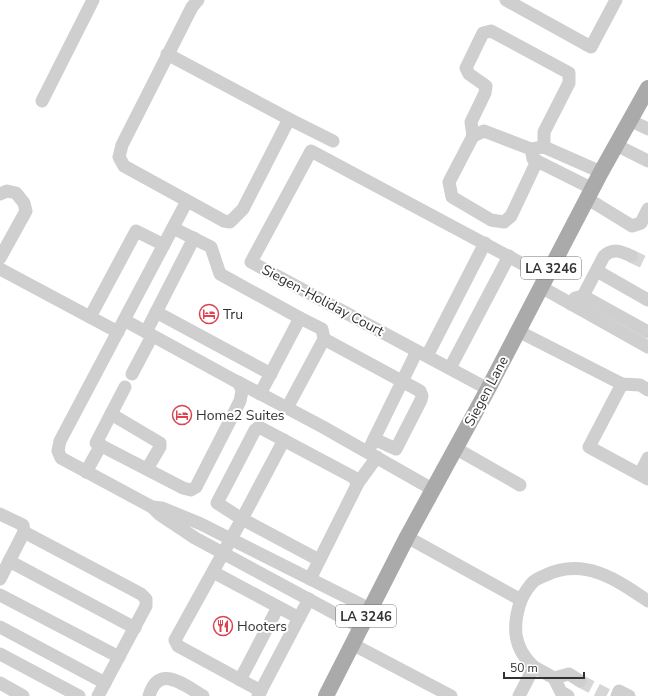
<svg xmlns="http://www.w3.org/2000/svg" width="648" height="696" viewBox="0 0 648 696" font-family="'Nunito Sans',sans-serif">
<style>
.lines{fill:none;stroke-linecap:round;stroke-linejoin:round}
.minor-tunnel{stroke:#d6d6d6;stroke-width:13;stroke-dasharray:13 6;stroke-linecap:butt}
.minor{stroke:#cfcfcf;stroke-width:13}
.major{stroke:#aaa;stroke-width:16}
.labels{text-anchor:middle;stroke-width:4;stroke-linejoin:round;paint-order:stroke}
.shield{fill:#fff;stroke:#707070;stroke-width:1}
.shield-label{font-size:13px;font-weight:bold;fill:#323232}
.street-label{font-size:14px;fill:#323232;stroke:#fff}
.poi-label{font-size:14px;fill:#323232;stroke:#fff;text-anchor:start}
</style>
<rect width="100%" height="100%" fill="#fff"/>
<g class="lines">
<g class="minor-tunnel">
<path d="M631,256L648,264"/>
<path d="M580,681L607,695"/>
</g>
<g class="minor">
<path d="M506,0L591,47L616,0"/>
<path d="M167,54L289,119L243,209L230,222L224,221L124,166L119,157L122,145L192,7L198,0"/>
<path d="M42,101L93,0"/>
<path d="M289,119L333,141"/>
<path d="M629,120L648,129"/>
<path d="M473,136L471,122L485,93L486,86L469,74L466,68L483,33L491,31L569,73V83L544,132V147"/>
<path d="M616,145L648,161"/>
<path d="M531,149L484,131L473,136L449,182L452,197L491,220L504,222L511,216L537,161"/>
<path d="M593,189L533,159L531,149L544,147L601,172"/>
<path d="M0,194L7,191L16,193L24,203L26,211L0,258"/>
<path d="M588,199L632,226L641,223L648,209"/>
<path d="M173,228L211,247L220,274L300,318L260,394"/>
<path d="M0,269L118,332"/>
<path d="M597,271L648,300"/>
<path d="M541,287L648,347"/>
<path d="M583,296L648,332"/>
<path d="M571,304L575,298L583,296L604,256C613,248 621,251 631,256"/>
<path d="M156,312L271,374"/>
<path d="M90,317L136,231L164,245"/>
<path d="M300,318L322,329L324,339"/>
<path d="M124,320L239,383L242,391L240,401L196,487L191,490L183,488L96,443L125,387"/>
<path d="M518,331L622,384L640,385L648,390"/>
<path d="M146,332L194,238"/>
<path d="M427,356L485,243"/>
<path d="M450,368L509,256"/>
<path d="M132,374L152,336"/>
<path d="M238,382L323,427L432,489"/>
<path d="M622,384L589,447L648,479"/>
<path d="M488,389L251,262L311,151L547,277"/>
<path d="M287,408L324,339L420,391L422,396L421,400L396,449L374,439L368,452"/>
<path d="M111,414L160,443V447L147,469"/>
<path d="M374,439L417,351"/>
<path d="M284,440L242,519L319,560"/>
<path d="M455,448L520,485"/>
<path d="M86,472L101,445"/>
<path d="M640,474L648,458"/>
<path d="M358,483L377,457"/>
<path d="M152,507L61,458L58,451L60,441L187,201"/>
<path d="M0,514L23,525L24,532L0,579"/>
<path d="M24,532L141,594L146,599V606L98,696"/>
<path d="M407,537L521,600C524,594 528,587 533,582C536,579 542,577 546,575C585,557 617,580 648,601"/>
<path d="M9,561L135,628"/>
<path d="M213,572L299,618"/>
<path d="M0,595L119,657"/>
<path d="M0,627L105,683"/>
<path d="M360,627L195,538L159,514L152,507L162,508L201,524L370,609"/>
<path d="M352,644L451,696"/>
<path d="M0,654L79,696"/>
<path d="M534,667L554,678L561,692L568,696"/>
<path d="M554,678L569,674L580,681"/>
<path d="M240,680L278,607"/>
<path d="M0,683L23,696"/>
<path d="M261,691L178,646L175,640L242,519L217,503L255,430L259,427L353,477L358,483L310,579"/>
<path d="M149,696C159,663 184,685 203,696"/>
<path d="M258,696L309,599"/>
<path d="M519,696L534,667C513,648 512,626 521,600"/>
<path d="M617,696L619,691L629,696"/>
</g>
<path class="major" d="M326,696L407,537L488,389L601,172L648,88"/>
</g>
<defs>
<g id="hotel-ring" transform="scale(1)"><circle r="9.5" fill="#fff" stroke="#da434f" stroke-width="1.5"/><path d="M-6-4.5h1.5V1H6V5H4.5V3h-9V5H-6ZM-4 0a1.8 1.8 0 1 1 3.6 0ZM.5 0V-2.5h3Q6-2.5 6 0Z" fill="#da434f"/></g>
<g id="restaurant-ring" transform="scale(1)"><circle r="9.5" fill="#fff" stroke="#da434f" stroke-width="1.5"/><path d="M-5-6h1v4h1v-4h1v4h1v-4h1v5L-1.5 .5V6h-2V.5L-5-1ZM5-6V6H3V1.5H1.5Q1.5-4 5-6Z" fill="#da434f"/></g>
</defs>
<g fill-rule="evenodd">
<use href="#hotel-ring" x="209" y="314"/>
<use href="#hotel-ring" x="182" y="415"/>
<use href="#restaurant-ring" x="223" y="626"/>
</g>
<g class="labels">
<g class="shield">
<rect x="521" y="257" width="60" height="22" rx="3"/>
<rect x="336" y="605" width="60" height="22" rx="3"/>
</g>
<g class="shield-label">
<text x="551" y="273">LA 3246</text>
<text x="366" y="621">LA 3246</text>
</g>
<g class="street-label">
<text transform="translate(323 300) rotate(28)" y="5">Siegen-Holiday Court</text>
<text transform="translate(486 391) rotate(-62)" y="5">Siegen Lane</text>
</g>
<g class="poi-label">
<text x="223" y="319">Tru</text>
<text x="196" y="420">Home2 Suites</text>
<text x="237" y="631">Hooters</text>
</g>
</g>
<path d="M504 672v6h80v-6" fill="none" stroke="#323232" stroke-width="2"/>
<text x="510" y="672" font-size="12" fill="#323232" stroke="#ffffff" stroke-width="3" paint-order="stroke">50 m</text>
</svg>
